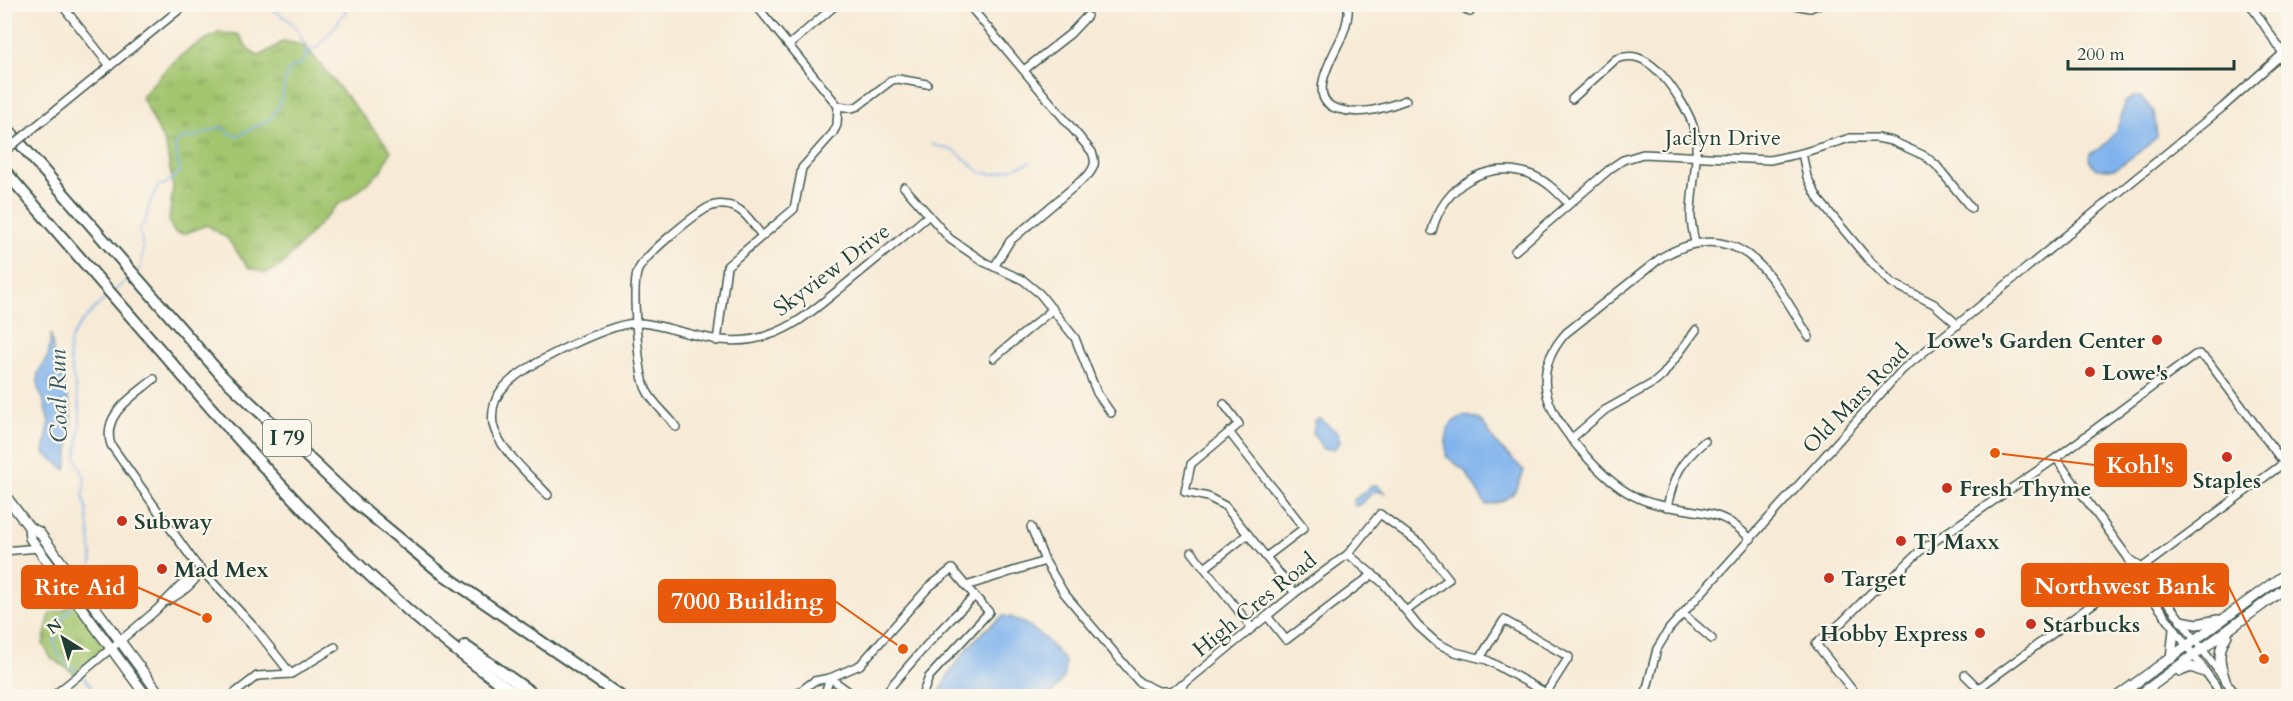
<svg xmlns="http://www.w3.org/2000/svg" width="2293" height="701" viewBox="0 0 2293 701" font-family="Cardo,serif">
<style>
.grass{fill:url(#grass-tufts);stroke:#608151;stroke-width:1.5}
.water{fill:#80b3ed;stroke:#507890;stroke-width:1.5}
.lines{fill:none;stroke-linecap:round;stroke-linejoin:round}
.stream{stroke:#80b3ed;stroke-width:1.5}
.minor-casing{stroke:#3f574c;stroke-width:10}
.major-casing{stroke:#3f574c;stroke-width:12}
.highway-casing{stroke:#3f574c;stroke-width:14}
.minor{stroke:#fff;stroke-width:7}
.major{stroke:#fff;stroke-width:9}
.highway{stroke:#fff;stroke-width:10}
.minor-bridge-casing{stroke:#3f574c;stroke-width:10;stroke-linecap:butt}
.minor-bridge{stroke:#fff;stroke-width:7}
.poi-dot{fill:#c8321e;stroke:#fbf7ec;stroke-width:2}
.labels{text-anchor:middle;stroke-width:4.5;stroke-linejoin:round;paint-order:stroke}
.shield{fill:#fbf7ec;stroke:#61756b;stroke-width:1.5}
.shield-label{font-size:21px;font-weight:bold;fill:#1f3d34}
.street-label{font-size:22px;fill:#1f3d34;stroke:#fbf7ec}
.poi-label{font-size:22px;font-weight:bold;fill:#1f3d34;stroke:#fbf7ec;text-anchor:start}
.water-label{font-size:24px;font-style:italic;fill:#375a62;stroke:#fbf7ec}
.leader{fill:none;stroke:#e8590c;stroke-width:2}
.callout-dot{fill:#e8590c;stroke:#fbf7ec;stroke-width:2}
.callout{fill:#e8590c;stroke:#e8590c;stroke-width:2}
.callout-label{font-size:24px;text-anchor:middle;font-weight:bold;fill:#fff}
</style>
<defs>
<pattern id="grass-tufts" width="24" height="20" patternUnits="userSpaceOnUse" patternTransform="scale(1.5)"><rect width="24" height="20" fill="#a2c56e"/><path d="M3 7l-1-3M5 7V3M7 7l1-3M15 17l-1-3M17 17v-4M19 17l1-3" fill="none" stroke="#83a15b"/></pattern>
</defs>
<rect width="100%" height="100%" fill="#fbf7ec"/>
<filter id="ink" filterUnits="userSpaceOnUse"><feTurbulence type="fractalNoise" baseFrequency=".0167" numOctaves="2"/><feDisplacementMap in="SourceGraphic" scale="12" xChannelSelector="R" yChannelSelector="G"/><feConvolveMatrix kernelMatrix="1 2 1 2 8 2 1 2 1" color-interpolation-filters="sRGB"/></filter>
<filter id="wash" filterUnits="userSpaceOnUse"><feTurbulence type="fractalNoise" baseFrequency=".008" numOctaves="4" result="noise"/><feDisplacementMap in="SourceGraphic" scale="24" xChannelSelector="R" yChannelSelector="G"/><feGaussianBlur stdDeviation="1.35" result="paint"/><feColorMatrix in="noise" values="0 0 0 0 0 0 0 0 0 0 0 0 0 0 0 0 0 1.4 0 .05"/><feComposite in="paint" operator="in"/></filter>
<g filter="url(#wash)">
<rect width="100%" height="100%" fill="#f7ead6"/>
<g class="grass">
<path d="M219,33L238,34C245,43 249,54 260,56L284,41L305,46L391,150L382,170L357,192L335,207L281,266L266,273L248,267L227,238L207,225L184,234L176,233L172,228L169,221L173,187L166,146L142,97C166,67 183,49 219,33Z"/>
<path d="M74,598L111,648L79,676L51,658L43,644L50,614L64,610Z"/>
</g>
<g class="water">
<path d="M2132,97H2141L2154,112L2157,136L2145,148L2115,169H2096L2089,160L2090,153C2112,145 2121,125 2124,103Z"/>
<path d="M51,334L56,369L63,380L71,410V435L66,470L44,453L49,422L43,399L38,388V373L48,356Z"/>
<path d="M1465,416C1486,418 1485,428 1496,443C1504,453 1516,461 1524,471C1516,494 1511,501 1486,505L1465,471L1446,456C1446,437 1444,421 1465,416Z"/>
<path d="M1320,419L1337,432L1340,442L1334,449H1323L1313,433L1315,421Z"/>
<path d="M1373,485H1377L1385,493L1375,491L1359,505L1355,506L1353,502L1355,499Z"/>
<path d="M1004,616C1028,619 1051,643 1065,662L1064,677L1050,696H939C947,669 979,631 1004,616Z"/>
</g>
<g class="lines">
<g class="stream">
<path d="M262,4C288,18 303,25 306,57"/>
<path d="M931,144L955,151L982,173L996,174L1031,162"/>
<path d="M138,270L141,268L143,247L139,228L145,223L149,205L158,186L167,183L180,172L175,146L181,138C199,139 205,131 222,127L229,133L238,136L270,119L280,104L287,73L291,68L302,63L310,51L317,47L335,27L350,4"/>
<path d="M115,290L130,277"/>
<path d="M85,590L91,578L92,556L87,510L83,497L85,479L76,457C79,447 81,416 79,405C77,389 65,355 71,340C76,326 96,307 107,297"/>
<path d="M74,603L59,624L54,645L62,659L78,672"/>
<path d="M82,675L99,696"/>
</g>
</g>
</g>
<g filter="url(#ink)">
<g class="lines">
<g class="minor-casing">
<g id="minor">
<path d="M61,4L110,66"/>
<path d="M968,4L1092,152C1096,162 1095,166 1089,174L1010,241L994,267"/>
<path d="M1348,4C1349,15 1346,27 1342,36C1334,55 1304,100 1338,109C1361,116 1385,108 1406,100"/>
<path d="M1458,4L1470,12"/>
<path d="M1789,4L1810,8L1820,4"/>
<path d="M1961,4L1962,5"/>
<path d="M2250,4L2288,61"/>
<path d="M789,45L837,4"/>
<path d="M1024,70L1070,34L1087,16"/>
<path d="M1572,99L1616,59C1633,53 1644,58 1657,70C1671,84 1691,113 1695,133C1699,158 1692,185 1691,211C1690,221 1693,232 1695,243"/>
<path d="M838,106L852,108L858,106L892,80L898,79L927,84"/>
<path d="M25,135L186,4"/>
<path d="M1802,153L1807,177L1819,200L1868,259L1892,283L1934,304L1958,325"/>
<path d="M904,187L950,239L984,262L1023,280L1040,294L1075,338L1097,393L1111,413"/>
<path d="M1432,231C1443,186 1487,158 1532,175C1547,181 1558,193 1569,204"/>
<path d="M1515,251L1611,168L1623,160L1643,154L1770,160L1802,153L1850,138H1877L1892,141L1925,156L1936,165L1971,208"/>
<path d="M717,341L727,266L794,209L802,168L833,133L837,125L838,106L755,4"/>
<path d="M994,358L1053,309"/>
<path d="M154,379C134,396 101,414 111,445L195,563L254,627L291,674"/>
<path d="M1224,404L1239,424L1191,464L1185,492L1208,497L1225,506L1295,593"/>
<path d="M676,427C667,414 654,405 647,391C638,376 632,291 637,273C641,257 692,217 707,208C713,205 719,204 725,205C743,206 752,223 762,236"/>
<path d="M1229,432L1304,528L1266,557"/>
<path d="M1571,439L1605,410L1655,382L1663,375L1696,330"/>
<path d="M2056,458L2129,559L2134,573L2223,696"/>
<path d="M548,495C532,477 497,448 493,424C491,410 495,396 505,386C524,365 606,325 635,323C647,322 659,326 671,329C704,338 735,347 769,335C797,326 818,306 841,288C870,264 900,240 929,215"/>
<path d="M1667,507C1674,476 1679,463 1705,441"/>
<path d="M1031,527L1045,561L1064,593L1139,682L1156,690"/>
<path d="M1751,539C1741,530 1730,520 1717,516C1689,507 1659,510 1632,495C1613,485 1598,470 1584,454C1550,415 1526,378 1566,333L1662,257C1742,212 1773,278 1809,337"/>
<path d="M4,551L38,548"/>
<path d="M1192,552L1252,628"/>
<path d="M1348,554L1384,584L1418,626L1437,643L1455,652L1487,660L1546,693L1569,657L1504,620L1480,658"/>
<path d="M2129,559L2142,568L2237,696"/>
<path d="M1205,568L1248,534"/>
<path d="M2118,586L2131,585L2147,593"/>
<path d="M167,601C180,594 194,585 200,571"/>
<path d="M1683,614L1712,639"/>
<path d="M1267,616L1286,640L1373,574"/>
<path d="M1965,675L1986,696"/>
<path d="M830,678L855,696"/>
<path d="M1162,691H1170L1184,684L1295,593L1348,554L1380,514L1422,545L1449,579L1406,611"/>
<path d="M53,696C87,669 120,641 153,613C170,598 182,581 201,569"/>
<path d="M231,696L257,676L291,674L335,647"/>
<path d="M794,696L814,681L830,678L860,665L929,587L952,569L966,586L1045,561"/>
<path d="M824,696L830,678"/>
<path d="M888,696L887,691C915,658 943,625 975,596"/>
<path d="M922,696L929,677L989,612L966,586"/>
<path d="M1145,696C1152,689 1161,689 1169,696"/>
<path d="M1180,696L1184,684"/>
<path d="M1645,696L1657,649L1669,629L1902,370L2223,107L2288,49"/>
<path d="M1857,696L1816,644L1842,622L1872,592L1893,577L1920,551L2056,458L2195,355L2199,354L2208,361L2283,462"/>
<path d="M1968,696L2288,460"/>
</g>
</g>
<g class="major-casing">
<g id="major">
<path d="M4,494L29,527L30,538L146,696"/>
<path d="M29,527L39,532L161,696"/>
<path d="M2181,621L2197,624L2218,620"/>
<path d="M2171,659L2174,629"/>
<path d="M2180,671L2191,667L2204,672"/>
<path d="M2225,680C2219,663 2217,651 2227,635"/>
<path d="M2118,696L2288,572"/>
<path d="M2138,696L2288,586"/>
</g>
</g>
<g class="highway-casing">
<g id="highway">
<path d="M4,125L223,377L355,502L440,572L620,696"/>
<path d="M4,170C65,241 127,312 188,382C288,496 392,611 519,696"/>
<path d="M465,646L536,696"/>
</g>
</g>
<use href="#minor" class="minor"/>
<use href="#major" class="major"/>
<use href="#highway" class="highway"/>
<g class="minor-bridge-casing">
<path id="minor-bridge" d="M4,152L25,135"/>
</g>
<use href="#minor-bridge" class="minor-bridge"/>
</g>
</g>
<g class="poi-dot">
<circle cx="2157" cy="340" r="6"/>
<circle cx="2090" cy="372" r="6"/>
<circle cx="2227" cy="457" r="6"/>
<circle cx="1947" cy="488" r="6"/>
<circle cx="122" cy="521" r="6"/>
<circle cx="1901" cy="541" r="6"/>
<circle cx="162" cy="569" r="6"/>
<circle cx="1829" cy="578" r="6"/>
<circle cx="2031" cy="624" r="6"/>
<circle cx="1980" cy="633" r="6"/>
</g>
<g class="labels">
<rect class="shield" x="263" y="420" width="48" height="36" rx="4.5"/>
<g class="shield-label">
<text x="287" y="445">I 79</text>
</g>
<g class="street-label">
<text x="1723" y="145">Jaclyn Drive</text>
<text transform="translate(831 269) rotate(-37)" y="8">Skyview Drive</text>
<text transform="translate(1855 398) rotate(-46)" y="8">Old Mars Road</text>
<text transform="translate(1254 604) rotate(-39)" y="8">High Cres Road</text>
</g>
<g class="poi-label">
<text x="2145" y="348" text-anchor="end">Lowe's Garden Center</text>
<text x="2102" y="380">Lowe's</text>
<text x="2227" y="488" text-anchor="middle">Staples</text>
<text x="1959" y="496">Fresh Thyme</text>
<text x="134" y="529">Subway</text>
<text x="1913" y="549">TJ Maxx</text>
<text x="174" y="577">Mad Mex</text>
<text x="1841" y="586">Target</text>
<text x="2043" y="632">Starbucks</text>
<text x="1968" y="641" text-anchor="end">Hobby Express</text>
</g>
<g class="water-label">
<text transform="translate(58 396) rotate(-91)" y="8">Coal Run</text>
</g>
</g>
<path class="leader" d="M1995 453L2095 465M2264 659L2228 585M207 618L137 587M903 649L835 601"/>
<g class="callout-dot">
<circle cx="1995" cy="453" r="6"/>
<circle cx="2264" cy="659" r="6"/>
<circle cx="207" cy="618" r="6"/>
<circle cx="903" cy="649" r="6"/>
</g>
<g class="callout">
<rect x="2095" y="444" width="91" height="42" rx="6"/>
<rect x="2022" y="564" width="206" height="42" rx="6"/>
<rect x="22" y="566" width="115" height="42" rx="6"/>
<rect x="659" y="580" width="176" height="42" rx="6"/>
</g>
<g class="callout-label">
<text x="2140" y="473">Kohl's</text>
<text x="2125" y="594">Northwest Bank</text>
<text x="80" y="595">Rite Aid</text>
<text x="747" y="609">7000 Building</text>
</g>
<rect width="2293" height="701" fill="none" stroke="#fbf7ec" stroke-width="24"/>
<g transform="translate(63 638) rotate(323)" stroke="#fbf7ec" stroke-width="4.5" paint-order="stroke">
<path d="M0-4.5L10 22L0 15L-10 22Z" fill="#1f3d34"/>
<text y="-9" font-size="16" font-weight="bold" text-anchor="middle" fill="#1f3d34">N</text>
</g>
<path d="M2068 60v9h166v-9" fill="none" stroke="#1f3d34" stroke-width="3"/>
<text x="2077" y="60" font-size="18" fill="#1f3d34" stroke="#fbf7ec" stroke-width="4.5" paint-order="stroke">200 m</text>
</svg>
